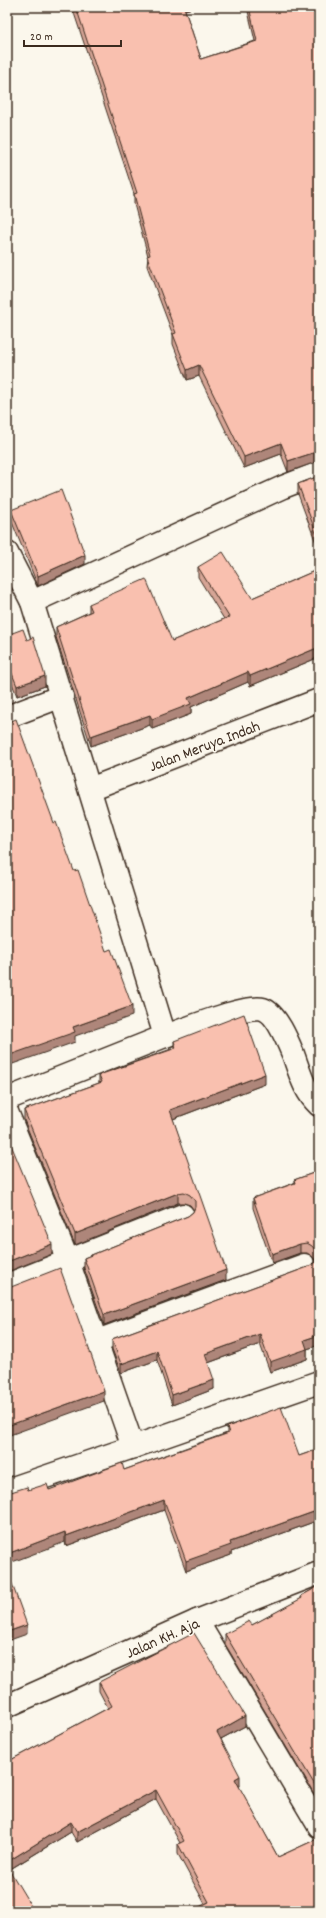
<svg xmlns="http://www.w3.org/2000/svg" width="326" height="1918" viewBox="0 0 326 1918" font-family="Dekko,sans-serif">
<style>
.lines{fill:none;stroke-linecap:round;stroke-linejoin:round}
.street-casing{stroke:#3b2a1e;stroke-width:25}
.street{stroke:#fbf7ec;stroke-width:22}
.wall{fill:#d6a596;stroke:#3b2a1e}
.shaded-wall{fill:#ae867a;stroke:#3b2a1e}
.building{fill:#f9c0af;stroke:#3b2a1e}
.labels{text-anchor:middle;stroke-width:3;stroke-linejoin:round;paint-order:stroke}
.street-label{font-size:16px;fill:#3b2a1e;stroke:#fbf7ec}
</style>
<rect width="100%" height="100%" fill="#fbf7ec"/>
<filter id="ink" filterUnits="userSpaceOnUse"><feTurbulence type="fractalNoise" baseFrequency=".025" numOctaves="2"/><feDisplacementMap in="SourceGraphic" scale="8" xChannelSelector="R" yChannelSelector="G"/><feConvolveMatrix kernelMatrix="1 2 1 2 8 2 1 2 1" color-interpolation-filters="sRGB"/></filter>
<g filter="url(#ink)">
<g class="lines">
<g class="street-casing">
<g id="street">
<path d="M7,553L32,602L165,1036L7,1099"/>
<path d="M32,602L283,487L319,473"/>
<path d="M7,717L62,696"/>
<path d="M90,789L319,700"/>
<path d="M165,1036C184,1030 246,1004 263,1009C276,1013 288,1042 293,1054C300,1073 304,1091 319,1105"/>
<path d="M7,1112L68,1261L133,1447L7,1490"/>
<path d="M7,1285L183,1215"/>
<path d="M97,1341L304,1265"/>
<path d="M133,1447L319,1382"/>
<path d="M197,1621L319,1826"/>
<path d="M7,1706L197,1621L319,1573"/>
</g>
</g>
<use href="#street" class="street"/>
</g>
<g class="wall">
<path d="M72,7H196L185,10L201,59L255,41L247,7H319L288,472L281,454L244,468L199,376L187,380L173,344V335L147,266L148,256L134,204V194Z"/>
<path d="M319,476V551L298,494V484Z"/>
<path d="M11,510L85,564L38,586L11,520Z"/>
<path d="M198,567L252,598L319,569V662L317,658L250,686L248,682L191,707V714L152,729L150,725L91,746L56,637V627L89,612V604L172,641L224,619L198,577Z"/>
<path d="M7,635L45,686L17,696L7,671Z"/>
<path d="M174,1041L265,1084L173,1119L226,1280L104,1325L84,1268V1258L188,1216L193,1212L194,1210L190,1205L184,1203H178L75,1245L24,1120V1110L99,1083V1075L174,1048Z"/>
<path d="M319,1171V1345L307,1349V1359L270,1372L260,1344L208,1363L214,1389L172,1405L157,1360L121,1373L112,1349V1339L308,1267L314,1263L315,1260L312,1256L307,1253H300L272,1263L253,1208V1198L294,1183V1180Z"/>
<path d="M227,1427L299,1456L319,1449V1520L231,1552V1555L186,1571L164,1510L66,1546L65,1542L11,1492L28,1490H49L124,1470L227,1433Z"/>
<path d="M319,1586V1802L225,1644V1634L252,1625L301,1599V1596Z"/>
<path d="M99,1682L245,1726L221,1739L240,1786L239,1787L278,1857L319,1838L205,1904L178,1854V1844L180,1843L156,1799L77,1842L71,1832L9,1870L7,1911V1762L108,1708L99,1691Z"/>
</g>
<g class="shaded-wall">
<path d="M181,7H196L181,11Z"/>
<path d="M319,345V356L316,346Z"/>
<path d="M199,365V376L187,380V370Z"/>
<path d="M281,443V454L244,468V457Z"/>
<path d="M319,451V461L288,472V461Z"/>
<path d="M85,555V564L38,586V576Z"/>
<path d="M317,648V658L250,686V676Z"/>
<path d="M248,672V682L191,707V714L152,729V719L188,698Z"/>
<path d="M45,676V686L17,696V686Z"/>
<path d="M150,715V725L91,746V736Z"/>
<path d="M132,1006V1016L75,1036V1042L7,1066V1056L73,1027Z"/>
<path d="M265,1074V1084L170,1120V1110Z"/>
<path d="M178,1193V1203L75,1245V1234Z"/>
<path d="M52,1244V1254L7,1272V1262Z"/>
<path d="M300,1244V1253L272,1263V1254Z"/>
<path d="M226,1270V1280L104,1325V1315Z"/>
<path d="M260,1334V1344L205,1364V1354Z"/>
<path d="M319,1335V1345L307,1349V1359L270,1372V1362L304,1340Z"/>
<path d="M157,1351V1360L121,1373V1364Z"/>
<path d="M214,1380V1389L172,1405V1395Z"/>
<path d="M104,1391V1401L7,1436V1426Z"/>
<path d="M164,1500V1510L66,1546V1536Z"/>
<path d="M319,1510V1520L231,1552V1555L186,1571V1561L230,1542Z"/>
<path d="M65,1532V1542L7,1564V1554Z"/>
<path d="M27,1625V1634L7,1641V1632Z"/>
<path d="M245,1716V1726L217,1741V1732Z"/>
<path d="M240,1776V1786L235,1789V1779Z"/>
<path d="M156,1790V1799L77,1842V1832Z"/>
<path d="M71,1822V1832L7,1871V1862Z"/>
</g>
<g class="building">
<path d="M76,7H184L201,59L257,41L249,7H319V345L316,346L319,353V451L288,461L281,443L244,457L199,365L187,370L173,334L176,333L147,256L150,255L134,194L137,193Z"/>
<path d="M319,476V541L298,484Z"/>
<path d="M61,490L85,555L38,576L11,510Z"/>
<path d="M223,552L252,598L319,569V652L317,648L250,676L248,672L188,698L191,704L152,719L150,715L91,736L56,627L92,611L89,604L146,579L172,641L229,617L198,567Z"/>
<path d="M23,629L27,640L33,637L45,676L17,686L7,661V635Z"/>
<path d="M16,719L54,823L56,822L74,871L78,870L106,951L111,949L132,1006L73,1027L75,1032L7,1056V723Z"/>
<path d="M244,1014L265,1074L170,1110L226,1270L104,1315L84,1258L188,1216L193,1212L195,1207V1201L190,1195L184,1192L178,1193L75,1234L24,1110L102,1082L99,1075L176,1048L174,1041Z"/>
<path d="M7,1135L52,1244L7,1262Z"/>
<path d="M319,1171V1335L304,1340L307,1349L270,1362L260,1334L205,1354L214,1380L172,1395L157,1351L121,1364L112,1339L308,1267L314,1263L316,1258V1251L312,1246L307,1243L300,1244L272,1254L253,1198L295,1183L294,1180Z"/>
<path d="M60,1268L104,1391L7,1426V1287H11Z"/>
<path d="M281,1407L299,1456L319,1449V1510L230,1542L231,1545L186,1561L164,1500L66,1536L65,1532L7,1554V1492H11L27,1487L28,1490L47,1484L49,1490L122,1463L124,1470L229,1433L227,1427Z"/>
<path d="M7,1570L27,1625L7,1632Z"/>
<path d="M319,1586V1792L225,1634L249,1621L252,1625L302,1598L301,1596Z"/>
<path d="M194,1633L245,1716L217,1732L240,1776L235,1779L278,1857L319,1838V1911H191L209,1902L178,1844L184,1841L156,1790L77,1832L71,1822L7,1862V1762L112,1706L99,1682Z"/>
<path d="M7,1866L34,1911H7Z"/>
</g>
</g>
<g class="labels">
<g class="street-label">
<text transform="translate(204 745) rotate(-21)" y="6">Jalan Meruya Indah</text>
<text transform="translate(162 1637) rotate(-24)" y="6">Jalan KH. Aja</text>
</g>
</g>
<rect width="326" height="1918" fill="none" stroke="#fbf7ec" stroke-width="24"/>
<rect x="12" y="12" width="302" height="1894" fill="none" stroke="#3b2a1e" stroke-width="1.5" filter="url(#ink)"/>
<path d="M24 40v6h97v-6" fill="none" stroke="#3b2a1e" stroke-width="2"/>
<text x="30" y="40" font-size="12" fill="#3b2a1e" stroke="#fbf7ec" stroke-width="3" paint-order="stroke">20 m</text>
</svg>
